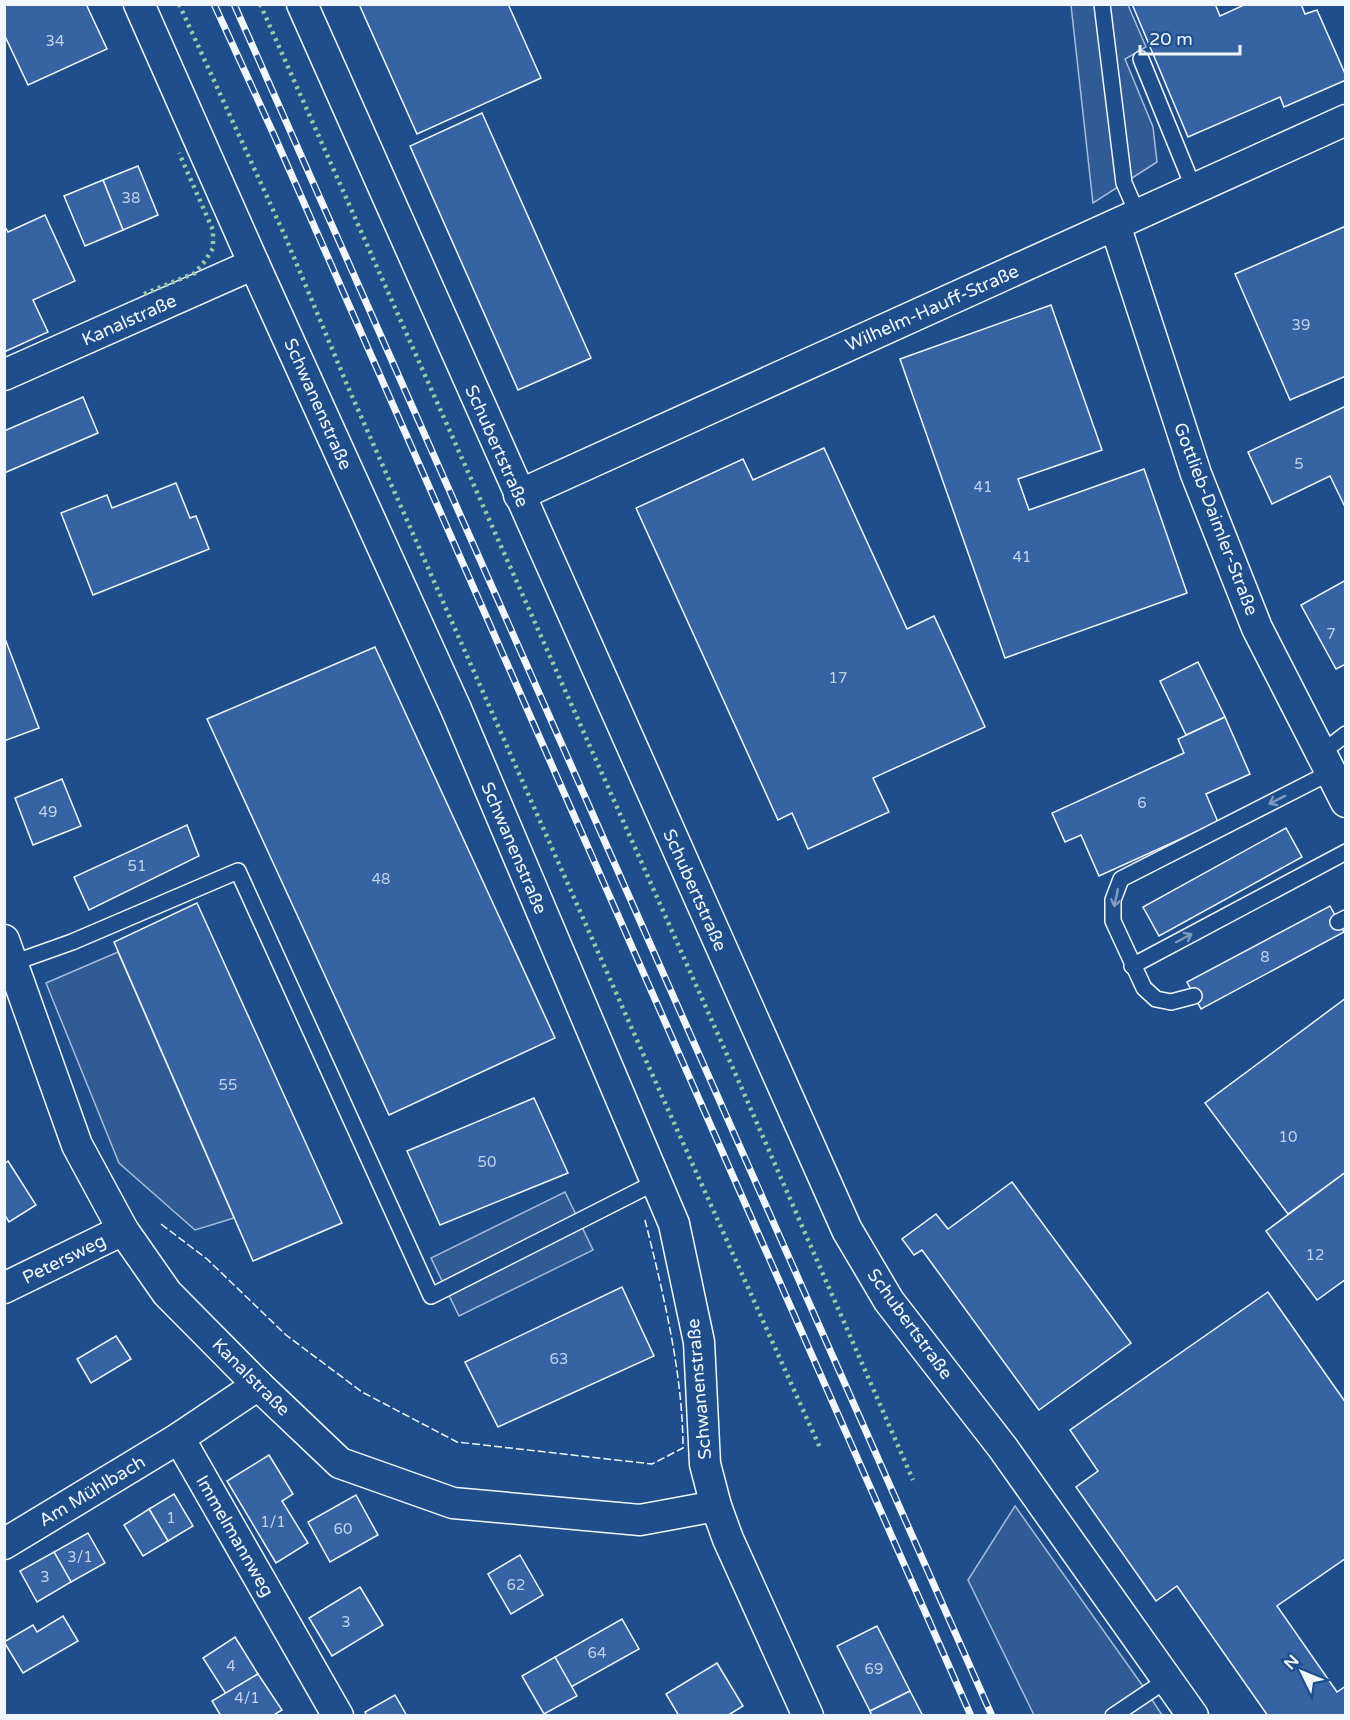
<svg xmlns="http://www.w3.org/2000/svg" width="1350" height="1720" viewBox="0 0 1350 1720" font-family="'Varela Round',sans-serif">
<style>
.parking{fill:#305b95;stroke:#a8bbd7;stroke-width:1.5}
.building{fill:#3563a3;stroke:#f2f6ff;stroke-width:1.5}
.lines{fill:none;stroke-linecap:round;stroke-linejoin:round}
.service-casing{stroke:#f2f6ff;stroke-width:18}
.minor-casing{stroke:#f2f6ff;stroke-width:33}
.service{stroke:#1f4e8c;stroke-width:15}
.minor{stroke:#1f4e8c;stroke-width:30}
.rail-casing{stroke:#f2f6ff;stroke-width:7}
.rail{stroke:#1f4e8c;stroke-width:4.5;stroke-dasharray:14;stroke-linecap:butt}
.hedge{stroke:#97c8a6;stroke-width:4.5;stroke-dasharray:3 4.5;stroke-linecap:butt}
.fence{stroke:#f2f6ff;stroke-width:1.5;stroke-dasharray:8 3;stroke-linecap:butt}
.oneway{stroke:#7e9ac0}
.labels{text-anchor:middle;stroke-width:4.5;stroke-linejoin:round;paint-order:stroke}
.number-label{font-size:15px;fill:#c3d1e8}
.street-label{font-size:18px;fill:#f2f6ff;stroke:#1f4e8c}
</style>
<rect width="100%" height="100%" fill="#1f4e8c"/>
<g class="parking">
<path d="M1071,5H1128L1146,47L1125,59L1153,127L1157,162L1093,203Z"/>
<path d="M118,952L234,1218L195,1230L119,1163L46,983Z"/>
<path d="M565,1192L593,1250L459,1316L431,1258Z"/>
<path d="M1015,1506L1147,1692L1162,1715H1034L968,1580Z"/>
</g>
<g class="building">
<path d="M4,4H86L107,49L28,85L4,34Z"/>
<path d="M359,4H508L541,78L417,134Z"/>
<path d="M1132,4H1215L1220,16L1242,6L1241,4H1301L1305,14L1317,10L1346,76V80L1284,107L1280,97L1188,137Z"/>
<path d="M482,113L591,358L518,390L410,146Z"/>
<path d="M138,166L158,215L123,230L103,180Z"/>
<path d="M103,180L123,230L85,246L64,196Z"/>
<path d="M45,215L75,281L33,300L48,332L4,352V225L8,232Z"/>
<path d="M1346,226V376L1290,400L1235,274Z"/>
<path d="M1051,305L1102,450L1018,479L1029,510L1144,469L1187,593L1005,658L900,359Z"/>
<path d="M83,397L98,433L4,473V431Z"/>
<path d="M1346,406V509L1330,476L1272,504L1248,452Z"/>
<path d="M824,448L907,629L934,616L985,727L873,778L889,812L808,849L792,813L778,820L636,508L743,459L753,480Z"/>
<path d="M176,483L190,518L196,516L209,549L93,595L61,513L107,495L112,508Z"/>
<path d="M1346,580V664L1336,669L1301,605Z"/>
<path d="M4,636L39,728L4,741Z"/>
<path d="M375,647L555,1038L389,1115L207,719Z"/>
<path d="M1198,662L1225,717L1186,735L1160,681Z"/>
<path d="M1225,717L1250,774L1206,794L1218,822L1099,876L1081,835L1065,842L1052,813L1184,753L1178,739Z"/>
<path d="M62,779L81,826L33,845L15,798Z"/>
<path d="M187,825L199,856L89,910L74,877Z"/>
<path d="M1286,828L1302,857L1159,936L1143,907Z"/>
<path d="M197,903L342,1223L253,1261L114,942Z"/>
<path d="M1330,906L1344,932L1201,1009L1187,982Z"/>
<path d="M1346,998V1172L1288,1214L1205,1103Z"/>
<path d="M534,1098L568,1173L440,1225L407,1151Z"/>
<path d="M8,1161L36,1205L9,1222L4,1214V1164Z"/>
<path d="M1346,1172V1279L1317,1300L1266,1231Z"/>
<path d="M1012,1182L1131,1343L1039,1410L922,1250L914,1255L902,1239L936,1214L948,1229Z"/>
<path d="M622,1287L654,1356L498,1427L465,1362Z"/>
<path d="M1268,1292L1346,1403V1558L1277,1606L1337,1692L1346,1686V1716H1268L1177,1586L1156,1601L1076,1487L1098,1471L1070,1430Z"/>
<path d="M116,1336L131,1359L91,1383L77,1359Z"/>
<path d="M269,1455L293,1494L282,1501L308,1543L276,1563L227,1481Z"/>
<path d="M174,1494L193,1526L168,1541L149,1509Z"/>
<path d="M356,1495L378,1535L330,1562L308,1522Z"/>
<path d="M149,1509L168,1541L143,1556L124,1525Z"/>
<path d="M88,1533L105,1563L71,1582L54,1552Z"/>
<path d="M54,1552L71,1582L37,1602L20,1571Z"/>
<path d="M520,1555L543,1595L511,1614L488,1574Z"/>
<path d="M360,1587L383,1625L332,1656L309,1618Z"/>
<path d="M63,1616L78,1641L23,1673L4,1642L33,1625L37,1632Z"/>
<path d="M622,1619L639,1649L571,1687L555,1657Z"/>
<path d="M877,1626L910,1691L870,1711L837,1646Z"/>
<path d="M235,1637L258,1674L226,1694L203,1658Z"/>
<path d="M555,1657L577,1696L544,1714L522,1676Z"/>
<path d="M717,1663L743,1706L727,1716H679L666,1694Z"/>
<path d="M258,1674L282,1710L272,1716H221L212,1701Z"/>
<path d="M910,1691L923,1716H872L870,1711Z"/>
<path d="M395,1695L407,1716H367L365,1712Z"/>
</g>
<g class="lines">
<g class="service-casing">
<g id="service">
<path d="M1102,4L1124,183L1138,215"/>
<path d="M1141,59L1194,189"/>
<path d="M1320,754L1346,734"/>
<path d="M1338,922L1346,918"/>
<path d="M13,963L72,942L238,871L431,1296L656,1182"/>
<path d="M1132,966L1346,852"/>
<path d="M1194,996L1171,1002L1156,999L1144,988L1113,921V900L1121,879L1329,773"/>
<path d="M1113,1716L1168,1679"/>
</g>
</g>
<g class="minor-casing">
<g id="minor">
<path d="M139,4L254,264L456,709L674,1224L699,1342L705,1464L716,1506L728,1539L808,1716"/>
<path d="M302,4L847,1230L889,1301L1003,1448L1193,1716"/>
<path d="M1115,225L1196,474L1257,628L1346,802"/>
<path d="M4,375L254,264"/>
<path d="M519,495L1346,120"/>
<path d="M4,940L77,1145L123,1230L167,1293L258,1385L340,1463L453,1503L640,1520L716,1506"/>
<path d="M4,1288L123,1230"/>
<path d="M258,1385L179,1438L338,1716"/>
<path d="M4,1544L179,1438"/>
</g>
</g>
<use href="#service" class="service"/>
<use href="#minor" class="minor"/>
<g class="rail-casing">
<g id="rail">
<path d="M214,4L274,135L971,1716"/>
<path d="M234,4L992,1716"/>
</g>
</g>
<use href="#rail" class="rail"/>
<g class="hedge">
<path d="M179,4L285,236L348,387L648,1065L821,1450"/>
<path d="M260,4L732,1066L913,1480"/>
<path d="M144,294L195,273L205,261L213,248V230L179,153"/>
</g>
<path class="fence" d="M161,1224L207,1259L286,1335L362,1392L457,1442L652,1464L683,1448C683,1374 663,1292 645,1220"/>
</g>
<defs><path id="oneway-shaft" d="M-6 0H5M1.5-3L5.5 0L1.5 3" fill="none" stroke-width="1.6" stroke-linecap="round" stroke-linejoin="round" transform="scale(1.5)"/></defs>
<g class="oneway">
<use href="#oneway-shaft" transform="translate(1277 800) rotate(153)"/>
<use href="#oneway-shaft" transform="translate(1116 898) rotate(102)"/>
<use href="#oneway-shaft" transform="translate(1184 938) rotate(-28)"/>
</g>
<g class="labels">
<g class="number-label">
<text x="55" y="46">34</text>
<text x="131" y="203">38</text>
<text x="1301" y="330">39</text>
<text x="1299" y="469">5</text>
<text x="983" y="492">41</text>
<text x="1022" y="562">41</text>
<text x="1331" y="639">7</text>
<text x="838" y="683">17</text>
<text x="1142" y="808">6</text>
<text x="48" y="817">49</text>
<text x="137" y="871">51</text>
<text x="381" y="884">48</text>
<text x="1265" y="962">8</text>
<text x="228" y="1090">55</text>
<text x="1288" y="1142">10</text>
<text x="487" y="1167">50</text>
<text x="1315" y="1260">12</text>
<text x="559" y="1364">63</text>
<text x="171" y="1523">1</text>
<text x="273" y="1527">1/1</text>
<text x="343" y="1534">60</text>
<text x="80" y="1562">3/1</text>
<text x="45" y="1582">3</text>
<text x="516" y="1590">62</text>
<text x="346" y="1627">3</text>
<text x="597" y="1658">64</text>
<text x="231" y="1671">4</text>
<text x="874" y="1674">69</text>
<text x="247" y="1703">4/1</text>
</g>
<g class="street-label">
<text transform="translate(932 308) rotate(-24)" y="6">Wilhelm-Hauff-Straße</text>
<text transform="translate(129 320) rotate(-24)" y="6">Kanalstraße</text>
<text transform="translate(318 404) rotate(66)" y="6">Schwanenstraße</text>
<text transform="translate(497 446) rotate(66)" y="6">Schubertstraße</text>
<text transform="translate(1216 519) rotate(69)" y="6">Gottlieb-Daimler-Straße</text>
<text transform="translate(514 848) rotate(67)" y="6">Schwanenstraße</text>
<text transform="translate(695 890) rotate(66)" y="6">Schubertstraße</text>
<text transform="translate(64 1259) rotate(-26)" y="6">Petersweg</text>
<text transform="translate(910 1324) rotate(54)" y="6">Schubertstraße</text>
<text transform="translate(251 1377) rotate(45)" y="6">Kanalstraße</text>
<text transform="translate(699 1389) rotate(-95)" y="6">Schwanenstraße</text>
<text transform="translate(92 1491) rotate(-31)" y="6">Am Mühlbach</text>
<text transform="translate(235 1536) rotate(60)" y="6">Immelmannweg</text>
</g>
</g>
<rect width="1350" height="1720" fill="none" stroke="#f2f6ff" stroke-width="12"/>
<g transform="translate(1302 1672) rotate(313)" stroke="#1f4e8c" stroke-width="4.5" paint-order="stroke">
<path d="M0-4.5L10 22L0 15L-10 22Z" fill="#f2f6ff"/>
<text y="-9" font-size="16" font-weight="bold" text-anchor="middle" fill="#f2f6ff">N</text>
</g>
<path d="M1140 45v9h100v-9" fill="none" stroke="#f2f6ff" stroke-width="3"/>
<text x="1149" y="45" font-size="18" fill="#f2f6ff" stroke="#1f4e8c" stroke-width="4.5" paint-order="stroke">20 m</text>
</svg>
